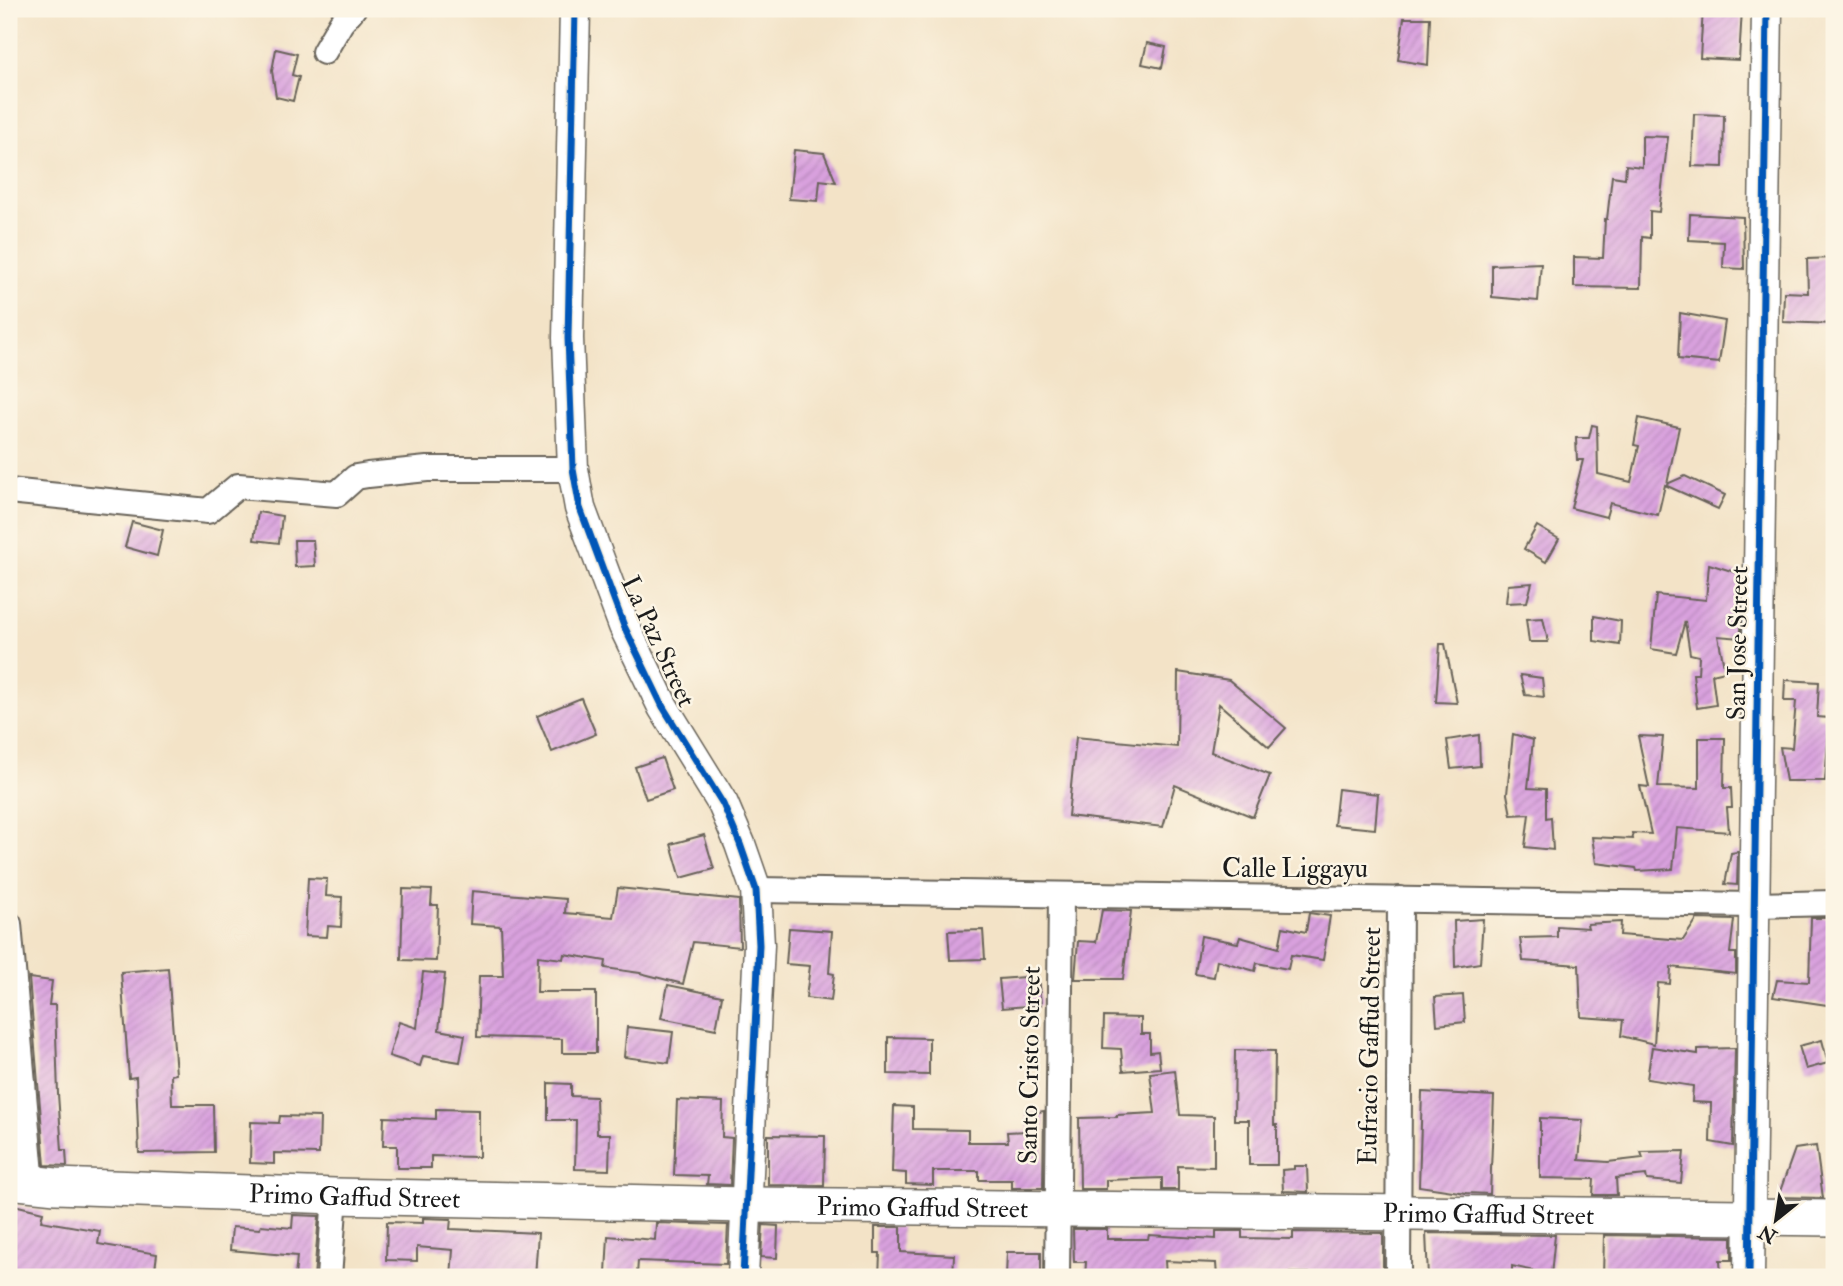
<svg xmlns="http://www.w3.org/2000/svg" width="1843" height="1286" viewBox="0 0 1843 1286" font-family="'IM FELL Double Pica',serif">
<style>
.building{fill:url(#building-hatch)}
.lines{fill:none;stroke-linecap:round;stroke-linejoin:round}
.minor-casing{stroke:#676258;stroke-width:28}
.tertiary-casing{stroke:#676258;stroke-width:33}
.secondary-casing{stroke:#676258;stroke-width:38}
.minor{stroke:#fff;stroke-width:24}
.tertiary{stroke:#fff;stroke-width:30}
.secondary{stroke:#fff;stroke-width:35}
.cycleway-casing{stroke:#fcf5e5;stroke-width:11}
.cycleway{stroke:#0057b8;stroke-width:7}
.labels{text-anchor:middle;stroke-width:5;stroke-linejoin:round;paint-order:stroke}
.street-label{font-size:26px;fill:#1c1c1c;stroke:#fcf5e5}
</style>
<defs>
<pattern id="building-hatch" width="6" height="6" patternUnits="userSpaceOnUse" patternTransform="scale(1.75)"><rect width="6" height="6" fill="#d9a1de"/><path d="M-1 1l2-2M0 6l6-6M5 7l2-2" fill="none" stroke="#ba8abe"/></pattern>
</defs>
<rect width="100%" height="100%" fill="#fcf5e5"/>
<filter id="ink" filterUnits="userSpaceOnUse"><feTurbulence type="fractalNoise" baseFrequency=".0143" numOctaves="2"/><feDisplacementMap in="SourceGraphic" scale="14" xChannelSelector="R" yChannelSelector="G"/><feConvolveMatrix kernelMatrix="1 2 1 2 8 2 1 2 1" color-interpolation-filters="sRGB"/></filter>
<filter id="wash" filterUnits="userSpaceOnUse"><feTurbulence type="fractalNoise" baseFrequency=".00686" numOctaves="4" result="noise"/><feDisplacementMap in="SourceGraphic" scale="28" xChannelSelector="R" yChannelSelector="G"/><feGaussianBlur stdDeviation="1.57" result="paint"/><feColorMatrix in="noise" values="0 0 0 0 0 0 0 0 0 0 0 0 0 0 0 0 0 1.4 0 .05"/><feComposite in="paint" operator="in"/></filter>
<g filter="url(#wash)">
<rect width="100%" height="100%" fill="#f3e3c7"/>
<g id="blocks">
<g class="building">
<path d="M1703,9H1742L1739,60L1700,58Z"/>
<path d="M1404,18H1430L1428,65L1398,60Z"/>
<path d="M1147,43L1166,47L1162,68L1142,64Z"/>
<path d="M276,49L297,54L292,75L299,77L293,101L276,97L272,71Z"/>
<path d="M1694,114L1724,115L1723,167L1692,166Z"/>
<path d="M1642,136L1668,137L1659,212L1650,211V238L1642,237L1641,288L1574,287V257L1603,258L1605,219H1607L1612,176L1625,178L1626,165L1642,167Z"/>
<path d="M794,150L824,153L836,182L820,180L818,201L789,199Z"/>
<path d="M1690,214L1743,217L1744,269L1723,268L1724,242L1689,240Z"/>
<path d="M1834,258V324L1783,322L1784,292L1808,293L1807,259Z"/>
<path d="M1541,263L1538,301L1492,297V265Z"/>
<path d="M1680,313L1725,321L1719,363L1678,359Z"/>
<path d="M1639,418L1679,427L1667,484L1685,476L1725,495L1718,509L1665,485L1658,515L1610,503L1606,517L1571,508L1583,460H1577L1576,438H1589L1592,425L1597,426L1598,474L1631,482L1639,446L1634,445Z"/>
<path d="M258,512L282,516L279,543L254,540Z"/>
<path d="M132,522L163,530L157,556L125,547Z"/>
<path d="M1537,526L1559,539L1546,562L1524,549Z"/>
<path d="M294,540H313L315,566L295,567Z"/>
<path d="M1709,564L1741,574V638L1718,636L1725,671L1712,674L1716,705L1697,708L1693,674H1698L1699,656L1690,654L1685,621L1676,653L1651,649L1656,595L1706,600Z"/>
<path d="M1532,583L1527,602L1506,603L1508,585Z"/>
<path d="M1594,616L1621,621L1620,645L1594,641Z"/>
<path d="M1543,618L1548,642H1529L1526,619Z"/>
<path d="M1440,644H1445L1457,703L1436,702Z"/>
<path d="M1178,672L1229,680L1286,728L1269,747L1219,704L1211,752L1270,775L1253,817L1175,785L1163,827L1068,816L1076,737L1177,747Z"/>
<path d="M1520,675L1542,678L1544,697L1525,695Z"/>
<path d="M1785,680L1819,682L1817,717L1830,718L1825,781H1786L1780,747L1792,748L1796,701H1784Z"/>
<path d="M581,698L596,734L552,752L537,716Z"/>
<path d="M1513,734L1533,740L1528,788L1546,789V818L1551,817L1553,850L1525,847L1529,814L1511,815L1507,794Z"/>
<path d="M1479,735L1480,766L1451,769L1447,740Z"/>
<path d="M1638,736L1663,737L1658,787L1699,788V738H1725L1724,788H1731L1732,808H1727L1729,832L1677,828L1673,869L1637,871L1636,868L1596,863L1592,837L1633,839L1632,833L1651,834L1640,786L1649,787Z"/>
<path d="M662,758L673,790L646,799L635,767Z"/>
<path d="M1338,789L1378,794L1375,829L1334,825Z"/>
<path d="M704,835L714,869L681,878L671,844Z"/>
<path d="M1738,852L1737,885L1725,884L1731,853Z"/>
<path d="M308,878L327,879L326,896L342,897L341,927L328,926L327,937L305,936Z"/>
<path d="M618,888L739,900L740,947L693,942L683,984L640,973L605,968L606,961L564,954L563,959L538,956L537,992H596V1053H562V1039L477,1037L479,976H503L501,926L470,924L472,891L566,899L565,913L613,917Z"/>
<path d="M403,889L432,890L431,905H438L436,961L401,960Z"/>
<path d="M1102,910L1131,911L1123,979H1075L1078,941L1096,942Z"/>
<path d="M1309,913L1330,916L1323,960L1291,955L1288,969L1257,963L1255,971L1217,960L1214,977L1195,974L1201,936L1238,943L1240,937L1279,948L1283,927L1306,932Z"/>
<path d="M1811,918H1834V1006L1773,997L1777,980L1809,982Z"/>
<path d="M1483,919L1480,963L1455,967L1454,921Z"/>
<path d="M1697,919L1734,920L1730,953H1736V974L1671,967L1670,984L1658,983L1654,1044L1621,1036L1623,1020L1581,1017L1579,965L1523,961L1520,938L1557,937V926L1588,928L1587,924L1621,922L1620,935L1683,940Z"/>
<path d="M789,928L832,931L829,973L834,974L831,1001L806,998L810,966L786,964Z"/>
<path d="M983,930L985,959L950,960L948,931Z"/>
<path d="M168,968L176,1074L171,1075L172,1105H213L214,1152L139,1153L136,1077L129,1078L121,972Z"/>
<path d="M423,972L445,974L439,1030L465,1035L460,1062L423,1056L420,1066L389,1056L399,1022L417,1028Z"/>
<path d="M1038,976L1041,1005L1002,1008L999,979Z"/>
<path d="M29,978L52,981L49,1005H55L58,1094L62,1150H66L67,1166L45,1165Z"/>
<path d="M668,985L722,996L716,1029L661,1018Z"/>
<path d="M1463,995L1465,1022L1437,1025L1435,997Z"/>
<path d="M1104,1017L1141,1018V1034H1150V1052L1158,1051L1160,1068L1123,1071L1121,1049L1103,1048Z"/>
<path d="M627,1027L673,1032L669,1063L624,1057Z"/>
<path d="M888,1037L929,1038V1075L888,1074Z"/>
<path d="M1822,1040L1828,1063L1806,1069L1799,1046Z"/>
<path d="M1652,1047L1698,1054V1049L1735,1048L1733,1146L1710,1142L1711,1103L1692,1102L1693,1086L1647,1079Z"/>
<path d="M1235,1050L1275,1051L1274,1125H1277V1165H1249V1120H1234Z"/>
<path d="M1175,1070L1180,1115L1214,1116V1167L1178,1166V1190H1162V1178L1106,1180V1189H1080L1079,1118L1117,1117V1115L1155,1113L1150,1073Z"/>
<path d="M548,1083L571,1084V1096L596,1097L597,1134H610L609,1170L575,1169L576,1120H548Z"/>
<path d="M1422,1092L1494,1096L1490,1194L1466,1193L1419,1186Z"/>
<path d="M677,1100L723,1102L722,1137L732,1138L730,1185L707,1184L708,1176L674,1175Z"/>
<path d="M894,1106L913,1107V1129L968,1130V1142H1008L1007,1132L1028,1131L1026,1114L1044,1111L1043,1188H1012V1180H979V1171H933V1185L906,1184V1173L892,1172Z"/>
<path d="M436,1109L479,1110V1157L431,1156V1168H397V1146H383L384,1117L436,1119Z"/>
<path d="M280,1116L320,1117L319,1154L274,1153V1164L250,1163L251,1122L279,1123Z"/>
<path d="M1540,1118L1583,1120L1579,1160L1608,1162L1643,1158L1641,1152L1684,1151L1681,1183L1647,1180L1646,1175L1616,1178L1617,1195H1593L1594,1179L1540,1178Z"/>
<path d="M768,1135L825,1136L824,1186L768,1185Z"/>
<path d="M1816,1146L1823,1198L1778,1197L1795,1149Z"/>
<path d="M1294,1166H1307L1308,1192L1283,1191L1282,1170L1294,1169Z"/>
<path d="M14,1205L43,1212L41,1221L100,1231L98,1244L157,1254L154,1277H9V1227Z"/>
<path d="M293,1215L319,1216L314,1277H295L297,1256L230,1250L232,1227L260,1229L261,1225L292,1228Z"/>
<path d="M423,1218L451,1219L450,1229L538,1233L535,1277H451L453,1250L417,1247V1261L386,1260L387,1222L423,1223Z"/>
<path d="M656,1223L728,1225L726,1264L638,1261L637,1275L606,1273L608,1236L655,1240Z"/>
<path d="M763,1225L778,1226L777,1258L761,1257Z"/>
<path d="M875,1227H901V1252L954,1255L953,1277H879L880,1253H875Z"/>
<path d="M1073,1229H1107V1239H1148L1149,1235L1216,1239V1231H1242V1238L1293,1239V1232L1383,1233V1277H1325V1273H1290V1277H1217L1216,1263L1165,1261L1166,1277H1085L1086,1262H1074Z"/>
<path d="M1426,1233L1555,1235L1551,1275L1512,1266V1277H1428Z"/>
<path d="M1604,1235L1732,1237V1260H1720L1721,1277H1603Z"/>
<path d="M1007,1252H1041V1277H1006Z"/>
</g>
</g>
</g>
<g filter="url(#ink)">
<use href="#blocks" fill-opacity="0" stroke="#676258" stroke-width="2"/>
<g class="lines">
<g class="minor-casing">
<g id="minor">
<path d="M324,52L341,23L353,9"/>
<path d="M9,491L208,511L238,486L337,494L356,477L368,475L427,469H573"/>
<path d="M756,890L1755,905L1834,903"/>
<path d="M9,924L32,1185"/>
<path d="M329,1277L335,1196"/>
<path d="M1057,1277L1061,896"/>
<path d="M1398,1277L1400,899"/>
</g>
</g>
<g class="tertiary-casing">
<g id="tertiary">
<path d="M575,9L568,338L573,469L580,508L624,626L663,707L723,804L740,844L756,890L759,945L743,1277"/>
<path d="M1749,1277L1767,9"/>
</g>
</g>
<g class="secondary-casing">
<g id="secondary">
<path id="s1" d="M9,1181L56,1186L335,1196L746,1205L1834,1218"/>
</g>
</g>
<use href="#minor" class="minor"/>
<use href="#tertiary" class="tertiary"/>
<use href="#secondary" class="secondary"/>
<g class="cycleway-casing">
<g id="cycleway">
<path d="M575,9L568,338L573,469L580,508L624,626L663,707L723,804L740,844L756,890L759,945L743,1277"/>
<path d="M1749,1277L1767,9"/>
</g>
</g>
<use href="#cycleway" class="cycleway"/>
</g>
</g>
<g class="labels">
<g class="street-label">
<text transform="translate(659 641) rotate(65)" y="9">La Paz Street</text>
<text transform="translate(1737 643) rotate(-89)" y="9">San Jose Street</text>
<text x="1295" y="877">Calle Liggayu</text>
<text transform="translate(1369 1046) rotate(-89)" y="9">Eufracio Gaffud Street</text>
<text transform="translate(1029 1065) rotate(-89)" y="9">Santo Cristo Street</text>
<text dy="9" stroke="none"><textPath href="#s1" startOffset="346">Primo Gaffud Street</textPath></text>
<text dy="9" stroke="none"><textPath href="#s1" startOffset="914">Primo Gaffud Street</textPath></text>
<text dy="9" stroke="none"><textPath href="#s1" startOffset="1480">Primo Gaffud Street</textPath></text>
</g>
</g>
<rect width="1843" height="1286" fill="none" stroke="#fcf5e5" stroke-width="35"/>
<g transform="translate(1776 1220) rotate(210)" stroke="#fcf5e5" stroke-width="5" paint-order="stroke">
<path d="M0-5L12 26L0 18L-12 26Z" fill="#1c1c1c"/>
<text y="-10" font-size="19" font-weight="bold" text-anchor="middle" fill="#1c1c1c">N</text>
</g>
</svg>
